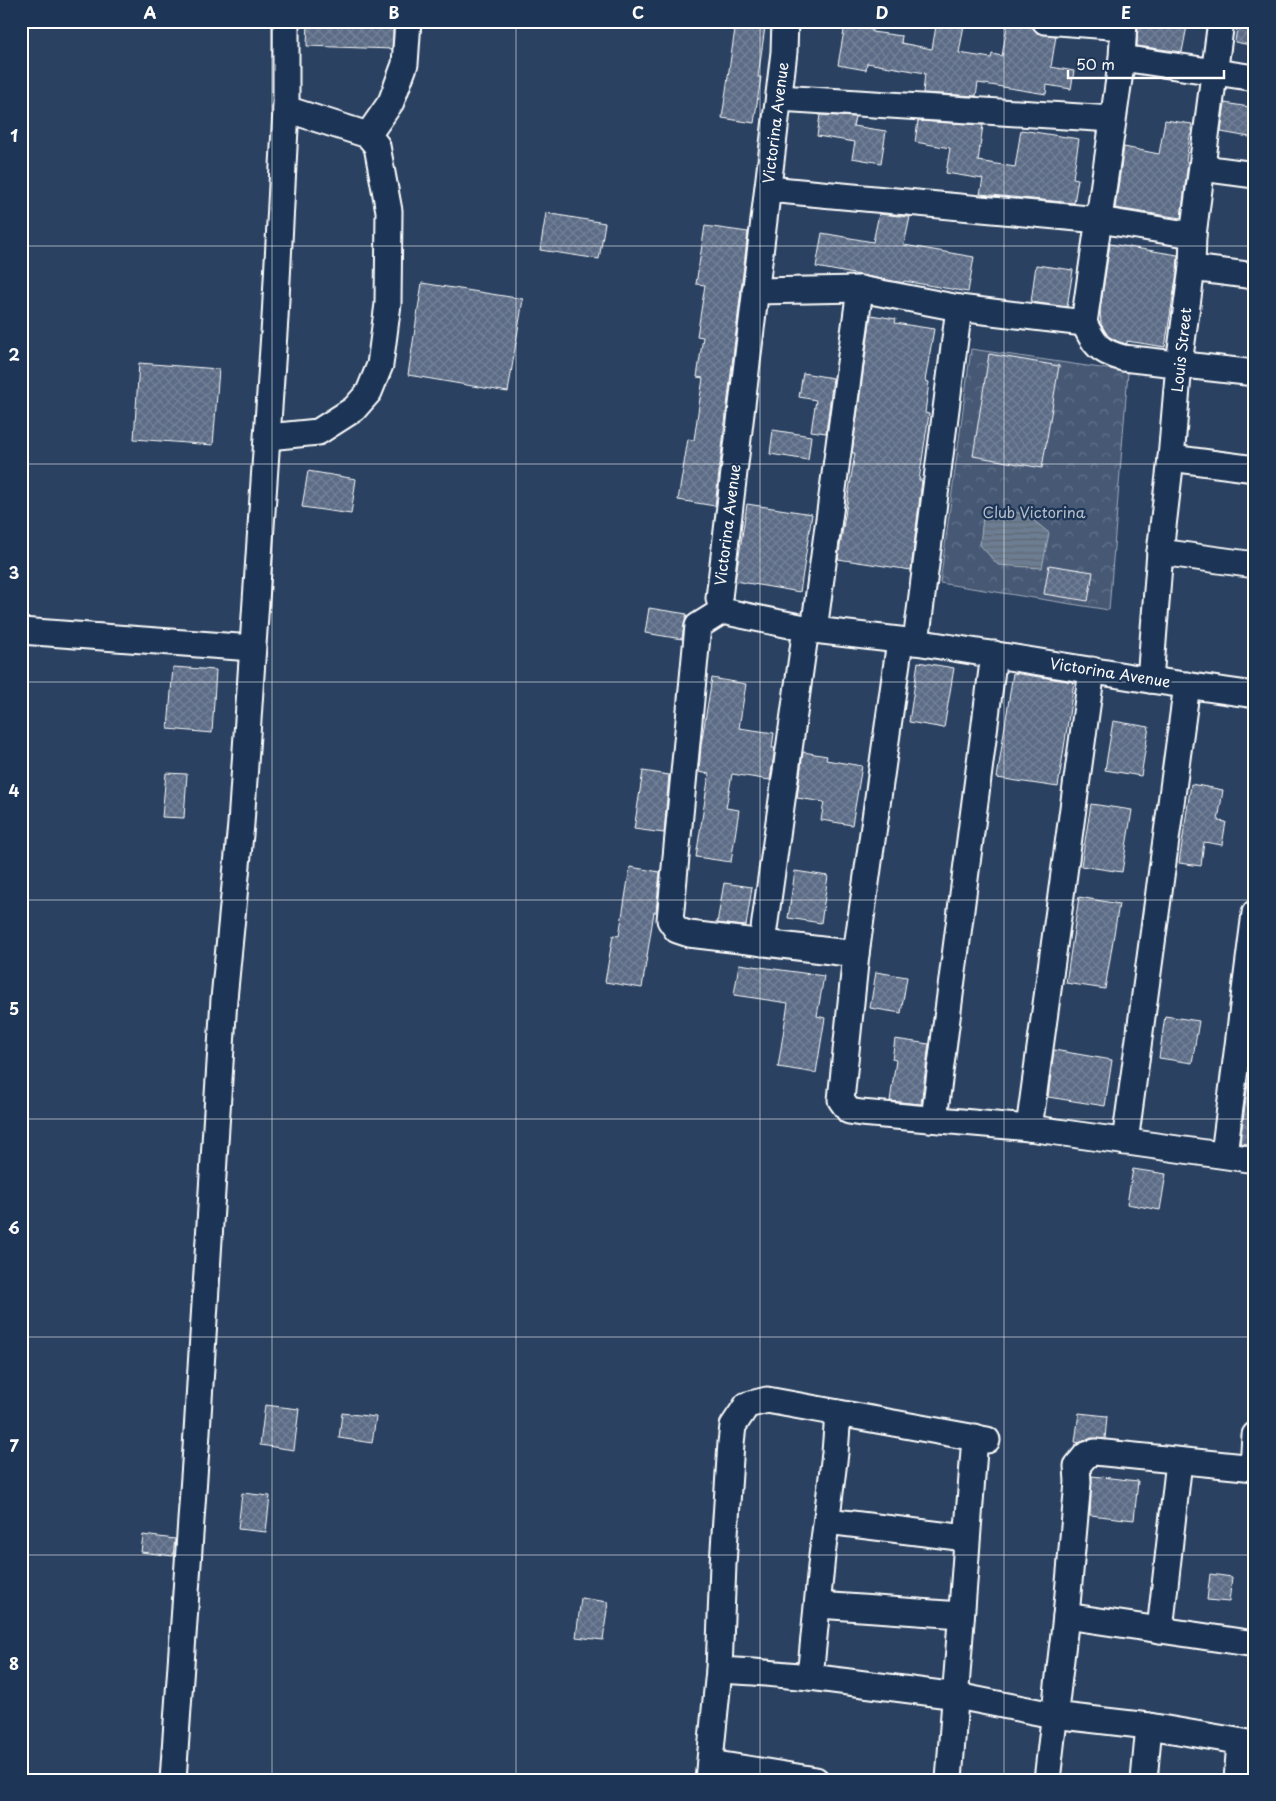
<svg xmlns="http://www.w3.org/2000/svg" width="1276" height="1801" viewBox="0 0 1276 1801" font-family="'Playpen Sans',sans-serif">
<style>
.park{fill:url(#park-crowns);stroke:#a2acba}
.water{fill:url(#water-rules);stroke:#a7b1be}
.building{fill:url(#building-cross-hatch);stroke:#fff}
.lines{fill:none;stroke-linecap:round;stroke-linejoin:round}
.minor-casing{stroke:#fff;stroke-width:29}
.minor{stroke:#1d3557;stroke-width:25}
.grid{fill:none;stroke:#fff;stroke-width:1;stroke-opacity:0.55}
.labels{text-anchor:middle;stroke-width:4.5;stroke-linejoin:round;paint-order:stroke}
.street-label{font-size:15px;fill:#fff;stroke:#1d3557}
.park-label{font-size:15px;fill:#b5bdc8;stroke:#1d3557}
.neatline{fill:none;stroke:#fff;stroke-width:2}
.grid-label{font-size:16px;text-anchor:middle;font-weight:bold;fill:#fff}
</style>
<defs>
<pattern id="park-crowns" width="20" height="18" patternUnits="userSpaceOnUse" patternTransform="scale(1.25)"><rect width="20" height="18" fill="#465975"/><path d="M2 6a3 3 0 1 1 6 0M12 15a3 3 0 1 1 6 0" fill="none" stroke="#62728a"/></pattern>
<pattern id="water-rules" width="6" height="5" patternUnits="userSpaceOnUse" patternTransform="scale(1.25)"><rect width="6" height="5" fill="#6d7d92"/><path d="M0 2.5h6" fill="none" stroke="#5e6772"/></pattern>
<pattern id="building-cross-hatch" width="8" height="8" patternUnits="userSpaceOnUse" patternTransform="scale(1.25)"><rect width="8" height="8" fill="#5b6c86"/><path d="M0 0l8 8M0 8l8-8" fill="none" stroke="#748298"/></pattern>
</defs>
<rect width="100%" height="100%" fill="#2a4161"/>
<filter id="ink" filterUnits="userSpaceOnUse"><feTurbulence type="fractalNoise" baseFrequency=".02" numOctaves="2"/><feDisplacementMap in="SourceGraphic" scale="10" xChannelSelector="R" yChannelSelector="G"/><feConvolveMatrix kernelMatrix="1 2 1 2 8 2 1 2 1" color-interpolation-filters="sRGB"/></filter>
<g filter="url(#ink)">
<path class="park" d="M971,349L1128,372L1109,610L940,583Z"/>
<path class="water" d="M984,507L1026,514L1049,533L1042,568L998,565L980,545Z"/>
<g class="building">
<path d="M308,21H394L392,49L307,46Z"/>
<path d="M937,21L964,25L959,53L991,58L992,54L1002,56L1008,21L1032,25L1037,33L1056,36L1051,67L1074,71L1071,89L1047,85L1046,94L978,83L976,96L923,93L925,73L867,63L866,70L838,65L845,25L872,29V32L902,36L901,43L932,49Z"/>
<path d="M1138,21H1188L1182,52L1137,46Z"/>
<path d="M1238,21H1255V46L1235,42Z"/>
<path d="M736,22L765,27L758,77H761L754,123L722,118Z"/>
<path d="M1225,103L1255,108V138L1221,132Z"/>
<path d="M820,115L855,117L853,126L886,131L881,163L852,158L855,142L817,136Z"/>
<path d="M1165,120L1192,124L1186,161L1188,162L1181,218L1115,208L1124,147L1159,154Z"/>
<path d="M918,121L983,125L978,161L1015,167L1021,130L1079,139L1073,178L1078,179L1074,203L980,194L983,179L946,173L950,148L915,142Z"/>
<path d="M546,213L605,223L599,259L540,250Z"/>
<path d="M879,214L910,217L904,245L974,257L968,292L904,281L903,283L816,267L822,233L873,242Z"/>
<path d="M705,226L748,232L715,506L678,500L688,439L694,440L703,378L697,377L703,337L697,336L705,285L696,284Z"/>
<path d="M1110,244L1178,255L1177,272L1165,347L1127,341V344L1119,342L1108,336L1101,324L1100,310Z"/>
<path d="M1036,265L1073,270L1067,307L1031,302Z"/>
<path d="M422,283L523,299L508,392L408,375Z"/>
<path d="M871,315L896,319L895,323L934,329L925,381L929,382L925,413L929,414L919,480H922L911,570L838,559L855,453H852Z"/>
<path d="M989,354L1059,366L1042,468L973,456Z"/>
<path d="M139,363L219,369L213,445L134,439Z"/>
<path d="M803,373L833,378L826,433L811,431L816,400L799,397Z"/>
<path d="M773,430L811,436L808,460L770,454Z"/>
<path d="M308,471L356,479L351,514L302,507Z"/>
<path d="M747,504L812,514L800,592L735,581Z"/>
<path d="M1049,565L1093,572L1088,601L1044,594Z"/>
<path d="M649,608L687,614L684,625L682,639L645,633Z"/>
<path d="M918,662L954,668L944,728L909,722Z"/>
<path d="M173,667L216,670L212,733L168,729Z"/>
<path d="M1013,673L1074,682L1058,787L997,778Z"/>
<path d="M712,678L746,684L739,728L774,733L772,748H775L770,780L732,774L726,808L739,810L731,862L696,857L709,774L699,772L701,745Z"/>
<path d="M1113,721L1149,727L1141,776L1105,770Z"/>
<path d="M803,752L827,756L826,760L862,766L852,825L821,820L824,802L797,798Z"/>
<path d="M643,771L669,775L664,833L634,829Z"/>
<path d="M166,773L187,774L184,818L162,817Z"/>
<path d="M1191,784L1223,790L1218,821L1226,822L1222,845L1204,842L1201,866L1179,863Z"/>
<path d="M1091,804L1132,810L1122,872L1081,866Z"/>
<path d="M630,867L660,872L656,912H654L642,988L605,982L613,935L619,936Z"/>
<path d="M795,871L828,876L821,923L788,918Z"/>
<path d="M724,883L752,887L746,926L717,923Z"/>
<path d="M1079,897L1119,904L1105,989L1066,983Z"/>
<path d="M739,964L824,976L817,1016L825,1018L816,1073L778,1067L788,1003L734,995Z"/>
<path d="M876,972L907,977L901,1013L870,1008Z"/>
<path d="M1165,1016L1199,1021L1192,1063L1159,1058Z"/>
<path d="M895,1039L929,1044L921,1104L890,1101L896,1060L892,1059Z"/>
<path d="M1054,1050L1112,1060L1105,1106L1048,1097Z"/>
<path d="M1248,1083L1255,1084V1145L1240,1143Z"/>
<path d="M1133,1169L1166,1174L1160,1210L1127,1204Z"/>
<path d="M265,1405L299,1409L294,1450L260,1445Z"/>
<path d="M342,1413L376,1417L372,1443L339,1438Z"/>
<path d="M1079,1413L1107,1416L1105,1439L1091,1438L1079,1443L1075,1442Z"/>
<path d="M1092,1476L1138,1481L1134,1520L1090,1515Z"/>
<path d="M242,1493L270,1496L266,1532L238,1529Z"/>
<path d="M143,1535L175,1539L173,1556L141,1552Z"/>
<path d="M1210,1574L1232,1577L1229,1602L1207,1600Z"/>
<path d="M581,1598L608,1602L603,1640L576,1637Z"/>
</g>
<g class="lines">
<g class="minor-casing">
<g id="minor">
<path d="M785,21L784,52L719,598L722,611L814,630L916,642L1150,680L1255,695"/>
<path d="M1045,21L1123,27"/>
<path d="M1124,21L1122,58L1084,323C1095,345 1098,351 1123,358L1255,373"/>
<path d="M1122,58L1255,78"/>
<path d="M779,98L1112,119"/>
<path d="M368,135L391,102L405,64L408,21"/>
<path d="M1202,168L1255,175"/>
<path d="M768,189L1099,220L1193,235"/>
<path d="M1192,268L1255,276"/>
<path d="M755,291L860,289L959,308L1084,323"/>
<path d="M268,437L318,432L354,409L369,392L380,365L388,304L389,211L377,146L368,135L286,109"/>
<path d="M1171,458L1255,469"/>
<path d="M1160,552L1255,565"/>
<path d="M722,611L698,626L670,920L677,930L689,934L856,954"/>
<path d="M814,630L860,289"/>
<path d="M21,631L252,648"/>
<path d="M900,641L856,954L841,1100L849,1111L861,1113L1029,1128L1255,1160"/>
<path d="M916,642L959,308"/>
<path d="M1150,680L1160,552L1171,458L1179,364L1192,268L1193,235L1221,21"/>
<path d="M762,943L806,628"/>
<path d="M934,1119L994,654"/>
<path d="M1029,1128L1092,670"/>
<path d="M1125,1142L1187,685"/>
<path d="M1224,1154L1255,913"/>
<path d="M1253,1468L1255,1435"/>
<path d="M827,1521L966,1538"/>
<path d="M818,1605L961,1615"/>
<path d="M1066,1616L1255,1644"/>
<path d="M1160,1630L1179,1461"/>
<path d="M719,1670L754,1672L810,1677L957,1696L1053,1715L1149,1726L1255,1744"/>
<path d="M810,1677L822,1556L835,1453L838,1413"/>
<path d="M710,1763L816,1780"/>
<path d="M173,1780L196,1448L224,999L241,824L275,318L286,109V21"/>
<path d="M708,1780L719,1670L723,1564L731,1443L733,1426L747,1405L767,1400L987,1440"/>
<path d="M949,1780L975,1437"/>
<path d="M1047,1780L1066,1616L1078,1482L1077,1466L1086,1455L1095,1452L1255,1468"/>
<path d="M1144,1780L1149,1726"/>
<path d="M1237,1780L1240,1742"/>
</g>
</g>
<use href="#minor" class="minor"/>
</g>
</g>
<path class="grid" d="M272,21V1780M516,21V1780M760,21V1780M1004,21V1780M21,246H1255M21,464H1255M21,682H1255M21,900H1255M21,1119H1255M21,1337H1255M21,1555H1255"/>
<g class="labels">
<g class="street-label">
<text transform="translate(776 123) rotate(-83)" y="5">Victorina Avenue</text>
<text transform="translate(1182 350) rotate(-84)" y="5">Louis Street</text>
<text transform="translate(728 525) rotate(-83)" y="5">Victorina Avenue</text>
<text transform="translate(1110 673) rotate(9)" y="5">Victorina Avenue</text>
</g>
<g class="park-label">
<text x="1034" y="518">Club Victorina</text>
</g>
</g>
<rect width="1276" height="1801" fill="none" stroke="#1d3557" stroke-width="55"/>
<path d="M1068 70v8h156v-8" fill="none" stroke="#ffffff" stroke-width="2.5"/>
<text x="1076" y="70" font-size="15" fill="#ffffff" stroke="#1d3557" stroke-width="4" paint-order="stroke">50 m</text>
<rect x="28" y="28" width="1220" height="1746" class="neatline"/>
<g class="grid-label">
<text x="150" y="19">A</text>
<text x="394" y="19">B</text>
<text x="638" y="19">C</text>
<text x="882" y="19">D</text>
<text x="1126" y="19">E</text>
<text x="14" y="142">1</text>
<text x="14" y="361">2</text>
<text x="14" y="579">3</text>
<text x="14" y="797">4</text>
<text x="14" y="1015">5</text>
<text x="14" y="1234">6</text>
<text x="14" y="1452">7</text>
<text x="14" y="1670">8</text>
</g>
</svg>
